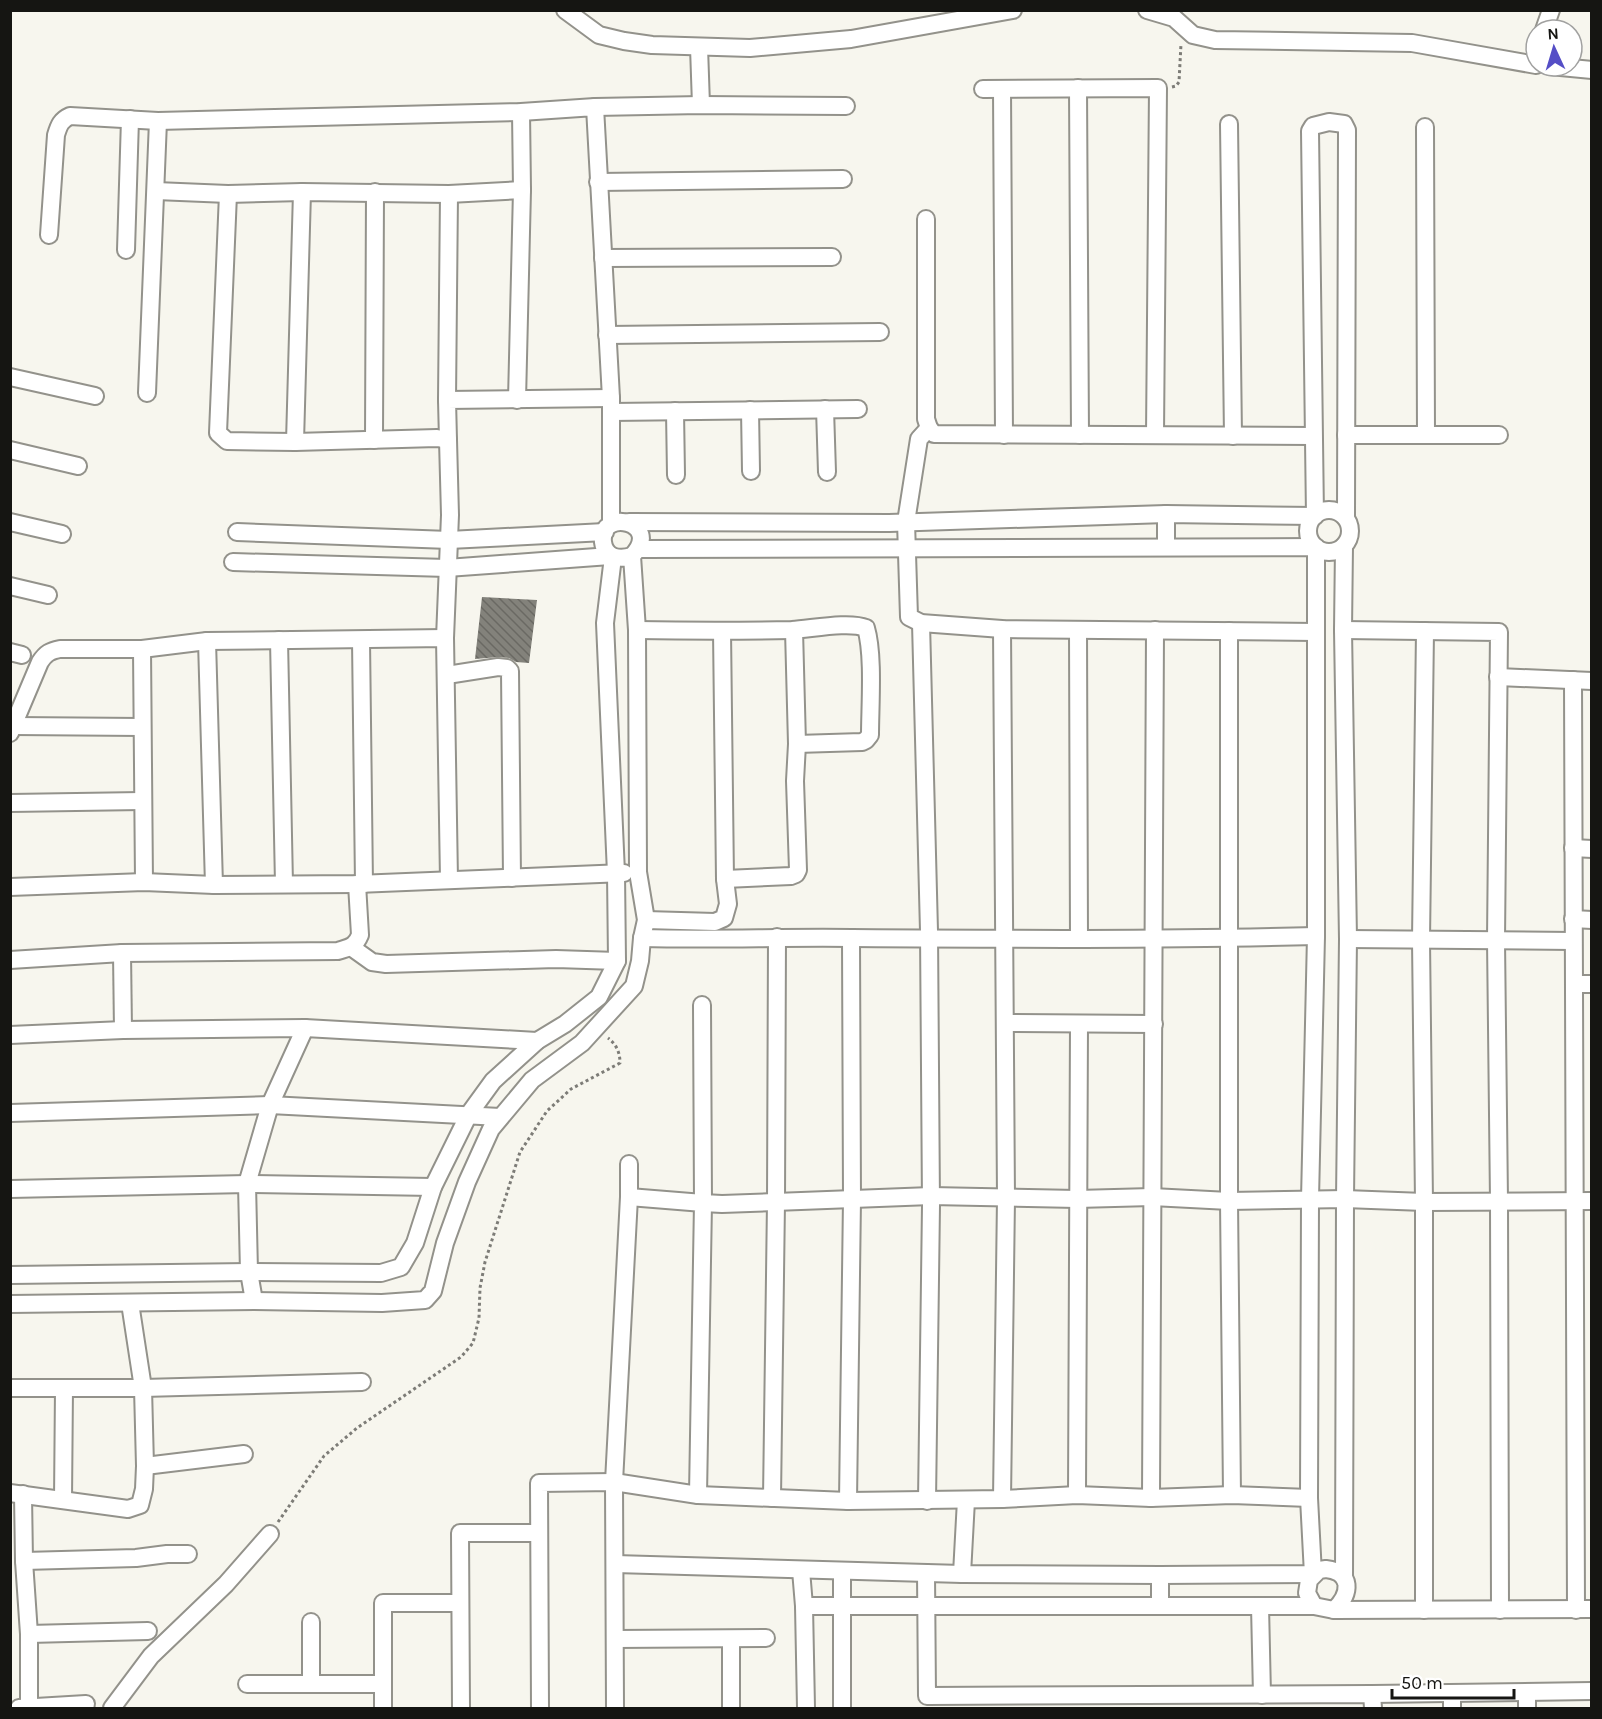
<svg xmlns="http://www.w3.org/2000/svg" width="1602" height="1719" viewBox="0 0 1602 1719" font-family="Karla,sans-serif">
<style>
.building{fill:url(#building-back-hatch)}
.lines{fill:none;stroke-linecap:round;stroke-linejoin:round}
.minor-casing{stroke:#93928b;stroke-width:20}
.path{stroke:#7d7c77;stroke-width:3;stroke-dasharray:3 3;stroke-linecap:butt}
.minor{stroke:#fff;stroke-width:16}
</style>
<defs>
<pattern id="building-back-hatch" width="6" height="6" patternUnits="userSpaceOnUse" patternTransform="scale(1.5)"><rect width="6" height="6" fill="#83827b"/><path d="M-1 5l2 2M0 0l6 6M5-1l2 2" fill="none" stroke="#6a6963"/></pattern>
</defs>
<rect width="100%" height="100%" fill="#f7f6ee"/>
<path class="building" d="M482,597L537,600L529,663L516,662L509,658L499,657L475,659Z"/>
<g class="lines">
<g class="minor-casing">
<g id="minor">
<path d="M565,10L599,35L624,41L652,45L750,48L851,39L1013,10"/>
<path d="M1147,10L1174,18L1193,35L1215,40L1412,43L1536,65"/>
<path d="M1544,30L1551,10"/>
<path d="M699,47L701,105"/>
<path d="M1550,66L1592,70"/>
<path d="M1078,88L1080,435"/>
<path d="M983,89L1158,88L1155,435"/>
<path d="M1002,89L1004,435"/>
<path d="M595,107L701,105L846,106"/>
<path d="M1229,124L1233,436"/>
<path d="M1425,127L1426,435"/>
<path d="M598,182L843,179"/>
<path d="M156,191L228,194L302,192L449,194L522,190"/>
<path d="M228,194L218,433L227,441L295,442L437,438L448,440L447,400L611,398"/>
<path d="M926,219V419L929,428L934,434L1313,436"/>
<path d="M49,235L56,135C59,125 61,120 70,116L158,121L521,112L595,107L611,398V524"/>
<path d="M126,250L130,119"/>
<path d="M603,258L832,257"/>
<path d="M607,335L880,332"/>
<path d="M10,377L95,396"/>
<path d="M147,393L158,121"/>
<path d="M447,400L449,194"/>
<path d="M517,400L522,190L521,112"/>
<path d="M825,409L827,472"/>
<path d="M750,410L751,471"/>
<path d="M675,411L676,475"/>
<path d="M611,412L858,409"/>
<path d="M929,428L919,439L906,522L909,617L921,623L1002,629L1316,632"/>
<path d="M1346,435H1499"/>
<path d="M374,440L375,192"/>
<path d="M295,442L302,192"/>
<path d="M10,450L78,466"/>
<circle cx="1329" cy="531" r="21"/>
<path d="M10,522L62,534"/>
<path d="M629,522L889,523L1166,514L1315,516L1310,131L1313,126L1329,122L1344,124L1347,130L1346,518"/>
<path d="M237,532L449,540L605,532"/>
<path d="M1344,546L1343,630L1348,939L1345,1199L1344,1578"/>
<path d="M1166,547V514"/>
<path d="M233,562L447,568L610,556"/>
<path d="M10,586L48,595"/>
<path d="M921,623L929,931L931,1205L927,1501"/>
<path d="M637,630C689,631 740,631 792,630C811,629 849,621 866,628C874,655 870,706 870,735L866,740L862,742L797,744"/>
<path d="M1078,630L1079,939"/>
<path d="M1343,630L1499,632L1496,940L1499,1201L1500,1610"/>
<path d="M1229,631V1201L1232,1495"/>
<path d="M445,638L450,515L448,440"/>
<path d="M279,640L284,884"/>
<path d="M361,640L364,884"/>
<path d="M207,641L214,885"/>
<path d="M142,649L144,882"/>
<path d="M10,652L22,655"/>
<path d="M447,675L498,667L507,668L510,671L512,878"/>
<path d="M1498,677L1592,681"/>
<path d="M1573,680L1576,1610"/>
<path d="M13,726L142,727"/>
<path d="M10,733L40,662C46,653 50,651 60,649H142L207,641L445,638L449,880"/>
<path d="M10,803L142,801"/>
<path d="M1573,848L1592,849"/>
<path d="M725,879L791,876L796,874L798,870L795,781L797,744L794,630"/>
<path d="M10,887L144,882L214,885L357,884L624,873"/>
<path d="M1573,919L1592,920"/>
<path d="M646,920L715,922L724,918L728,904L725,879L722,631"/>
<path d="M642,938C712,940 782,937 852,938C1006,939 1161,940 1316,936"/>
<path d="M1348,939L1573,941"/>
<path d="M351,947L372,962L386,964L556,959L617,961"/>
<path d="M122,953L123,1030"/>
<path d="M10,960L122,953L338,951C350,947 355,947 360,935L357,884"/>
<path d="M1574,984H1592"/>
<path d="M702,1005L703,1203L722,1204L931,1196L1077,1199L1152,1197L1229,1201L1345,1199L1424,1202L1592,1201"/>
<path d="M1005,1023L1154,1024"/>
<path d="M10,1035L123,1030L305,1028L537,1041"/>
<path d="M10,1113L270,1105L500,1117"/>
<path d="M10,1189L247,1184L433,1187"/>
<path d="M629,1197L703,1203L698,1495"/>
<path d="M10,1275L249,1272L381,1273L401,1267L415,1243L433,1187L469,1114L493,1081L537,1041L565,1024L599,997L617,961L616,873L605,623L613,557"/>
<path d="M254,1301L249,1272L247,1184L270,1105L305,1028"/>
<path d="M10,1304L254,1301L382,1303L425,1300L433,1291L445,1243L467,1182L491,1129L532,1080L582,1043L634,986L640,961L642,938L646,920L638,872L637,630L632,556C664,522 599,507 603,542C605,558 619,560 632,556"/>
<path d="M10,1388H143L362,1382"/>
<path d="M145,1466L244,1454"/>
<path d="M10,1493L128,1509L140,1505L144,1489L145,1466L143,1388L130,1303"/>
<path d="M23,1494L24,1561L29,1634V1708"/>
<path d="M1077,1495L1079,1024"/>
<path d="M772,1498L776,1202L777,937"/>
<path d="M1151,1498L1155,630"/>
<path d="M1002,1499L1006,1198L1002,629"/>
<path d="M63,1500L64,1388"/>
<path d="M848,1501L852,1199L851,938"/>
<path d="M24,1561L136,1558L167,1554H188"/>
<path d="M615,1564L962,1574L1160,1575L1313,1574L1309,1498L1310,1199L1316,936V547L639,549"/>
<path d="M1326,1569C1353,1572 1351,1594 1334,1610L1314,1606L1307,1593L1309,1580L1319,1570Z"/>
<path d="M801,1570L804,1606L806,1708"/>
<path d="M842,1571V1708"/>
<path d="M926,1573L927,1696L1372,1694L1373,1708"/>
<path d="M962,1574L966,1500"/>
<path d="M1160,1575V1606"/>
<path d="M804,1606H1314"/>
<path d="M1260,1606L1262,1695"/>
<path d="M1334,1610L1592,1609"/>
<path d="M1424,1610V1202L1421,940L1425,631"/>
<path d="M311,1622V1684"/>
<path d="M29,1634L148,1631"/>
<path d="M615,1639L766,1638"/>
<path d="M731,1639V1708"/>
<path d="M247,1684H383"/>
<path d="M1527,1692V1708"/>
<path d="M1372,1694L1592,1691"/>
<path d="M19,1708L86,1704"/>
<path d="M112,1708L151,1656L226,1584L270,1534"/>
<path d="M383,1708V1603H460"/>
<path d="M461,1708L460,1533H539"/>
<path d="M540,1708L539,1483L614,1482L698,1495L848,1501L1002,1499L1077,1495L1151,1498L1232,1495L1309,1498"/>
<path d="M615,1708L614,1482L629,1197V1164"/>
<path d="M1452,1708V1693"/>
</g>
</g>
<g class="path">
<path d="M1172,87L1176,86L1179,82L1181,44"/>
<path d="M278,1522L324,1456L357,1428L461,1357L473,1343L479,1318L480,1288L485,1262L520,1152L547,1111L571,1089L620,1063C620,1052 616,1044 608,1038"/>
</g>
<use href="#minor" class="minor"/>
</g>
<rect width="1602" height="1719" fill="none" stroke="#151512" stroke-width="24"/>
<g transform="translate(1554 48) rotate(356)"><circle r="28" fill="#ffffff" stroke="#a1a1a0" stroke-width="1.5"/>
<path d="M0-4.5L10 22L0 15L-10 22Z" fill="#554ec6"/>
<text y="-9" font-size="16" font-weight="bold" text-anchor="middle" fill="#151512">N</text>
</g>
<path d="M1392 1689v9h122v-9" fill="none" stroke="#151512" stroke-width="3"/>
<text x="1401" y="1689" font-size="18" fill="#151512" stroke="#ffffff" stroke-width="4.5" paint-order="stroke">50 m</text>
</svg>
